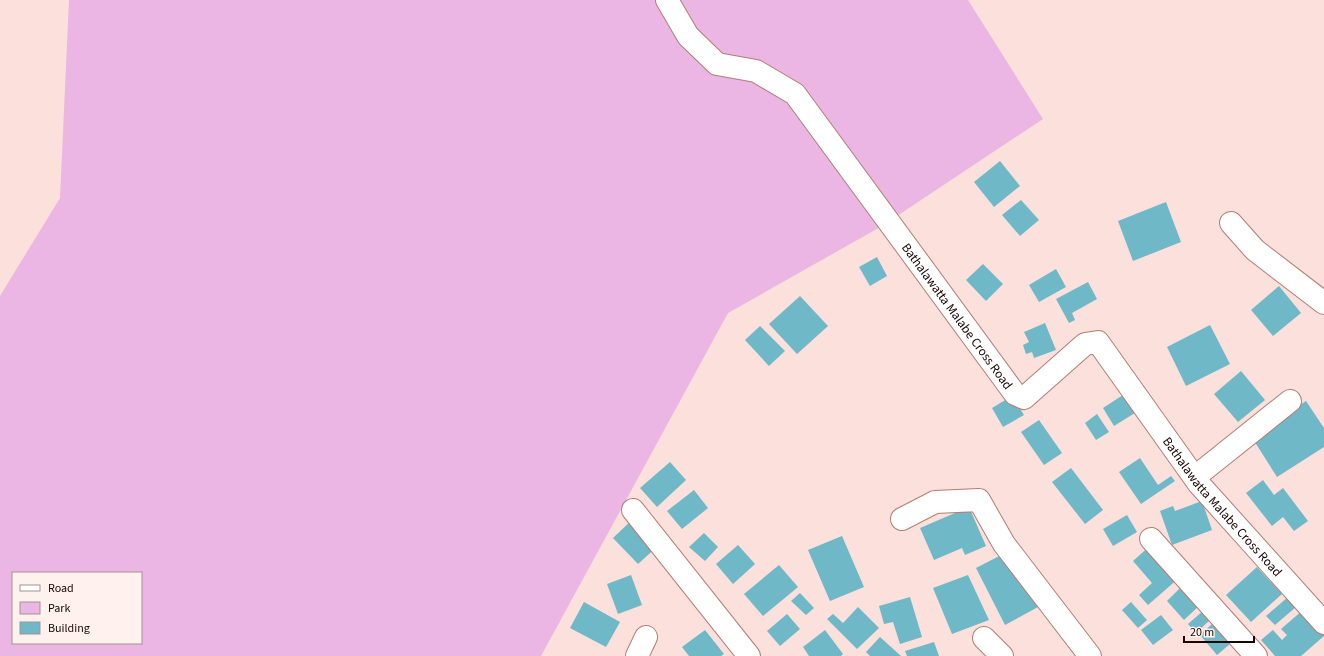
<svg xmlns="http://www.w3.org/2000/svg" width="1324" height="656" viewBox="0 0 1324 656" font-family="'Source Sans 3',sans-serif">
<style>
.green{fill:#ebb6e3;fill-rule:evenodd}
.building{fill:#6fb8c7}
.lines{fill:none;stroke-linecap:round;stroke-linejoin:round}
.minor-casing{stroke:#b77c71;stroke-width:24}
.minor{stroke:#fff;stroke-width:22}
.labels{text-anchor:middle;stroke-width:3;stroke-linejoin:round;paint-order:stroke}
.street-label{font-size:13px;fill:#190603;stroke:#fef1ee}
</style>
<rect width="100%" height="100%" fill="#fbe0db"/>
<path class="green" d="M69,0H968L1043,119L882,226L728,313L541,656H0V296L60,198ZM13,573H141V643H13Z"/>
<g class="building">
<path d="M1000,161L1020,186L994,207L974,182Z"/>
<path d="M1021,200L1039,220L1020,236L1002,215Z"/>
<path d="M1166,202L1181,242L1133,261L1118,221Z"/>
<path d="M877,257L887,276L870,286L859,267Z"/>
<path d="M983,264L1003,284L986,301L966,280Z"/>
<path d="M1056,269L1066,287L1039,302L1029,285Z"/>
<path d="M1088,282L1097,299L1072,313L1075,320L1069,323L1056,299Z"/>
<path d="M1279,286L1301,313L1273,336L1251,310Z"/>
<path d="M800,296L828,326L797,354L769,324Z"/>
<path d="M1045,323L1056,350L1034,358L1032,352L1026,354L1023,345L1029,342L1024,332Z"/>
<path d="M1210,325L1230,364L1186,386L1167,347Z"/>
<path d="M760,326L785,351L769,366L745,340Z"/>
<path d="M1241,371L1265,400L1238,422L1214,394Z"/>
<path d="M1126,393L1138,411L1114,426L1103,408Z"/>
<path d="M1012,396L1024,415L1003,427L992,408Z"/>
<path d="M1306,401L1324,428V447L1277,477L1251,436Z"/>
<path d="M1097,414L1109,432L1096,440L1085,423Z"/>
<path d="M1039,420L1062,453L1044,465L1021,432Z"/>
<path d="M1140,458L1158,485L1171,476L1175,481L1141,504L1119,472Z"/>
<path d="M670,462L686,480L657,507L640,488Z"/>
<path d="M1071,468L1103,510L1085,524L1052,482Z"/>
<path d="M1263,480L1274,495L1283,488L1308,521L1294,531L1283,517L1272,526L1246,493Z"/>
<path d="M694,490L708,508L682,529L667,511Z"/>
<path d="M1202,501L1212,530L1172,545L1160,511L1173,506L1175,511Z"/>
<path d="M969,507L986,546L965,555L962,548L934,560L920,528Z"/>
<path d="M1127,515L1137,532L1113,546L1103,529Z"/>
<path d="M634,518L659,545L638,564L613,538Z"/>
<path d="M704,533L718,547L705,561L689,547Z"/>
<path d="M842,536L864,587L830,601L808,550Z"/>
<path d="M1152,544L1180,577L1148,605L1139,595L1152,583L1133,561Z"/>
<path d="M738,545L755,564L733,584L716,564Z"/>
<path d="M1009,551L1038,607L1005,625L976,568Z"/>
<path d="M779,565L798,587L763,616L744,594Z"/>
<path d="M1257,567L1282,594L1251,622L1226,595Z"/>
<path d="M631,575L642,605L618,614L607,584Z"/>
<path d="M968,575L989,620L952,634L933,588Z"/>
<path d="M1183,585L1201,604L1184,620L1167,601Z"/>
<path d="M800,593L814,608L806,615L791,601Z"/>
<path d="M910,597L922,637L900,644L893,622L884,624L879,606Z"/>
<path d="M1288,597L1296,607L1275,625L1266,616Z"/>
<path d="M584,602L620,622L606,647L570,628Z"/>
<path d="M1131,602L1147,620L1138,628L1122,610Z"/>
<path d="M858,607L879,628L857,649L827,619L833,614L843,623Z"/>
<path d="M1303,610L1324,634V636L1301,656H1275L1261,640L1273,630L1282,640L1287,635L1281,629Z"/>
<path d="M1203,611L1210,620L1196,633L1188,624Z"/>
<path d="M787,614L800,629L780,646L767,631Z"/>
<path d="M1161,615L1173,630L1153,645L1141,630Z"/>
<path d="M1212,624L1230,644L1217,655L1200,635Z"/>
<path d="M705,630L724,654L721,656H689L682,647Z"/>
<path d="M825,630L843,654L841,656H809L803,647Z"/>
<path d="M880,637L901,656H870L866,652Z"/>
<path d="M934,642L939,656H907L905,651Z"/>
</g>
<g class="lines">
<g class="minor-casing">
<g id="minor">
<path id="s1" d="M667,0L688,36L717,64L756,71L795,94L1015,394L1024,398L1085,344L1098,342L1199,484L1324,623"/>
<path d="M1231,223L1255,250L1324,303"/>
<path d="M1195,477L1290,401"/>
<path d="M633,510L749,656"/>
<path d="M902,519L935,502L979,500L1004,544L1090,656"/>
<path d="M1151,539L1256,656"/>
<path d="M984,638L1002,656"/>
<path d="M637,656L646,637"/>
</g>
</g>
<use href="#minor" class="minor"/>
</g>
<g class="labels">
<g class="street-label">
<text dy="5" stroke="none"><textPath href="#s1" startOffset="442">Bathalawatta Malabe Cross Road</textPath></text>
<text dy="5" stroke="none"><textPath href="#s1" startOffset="850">Bathalawatta Malabe Cross Road</textPath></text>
</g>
</g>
<rect x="12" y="572" width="130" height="72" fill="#fef1ee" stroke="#a29390"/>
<rect x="20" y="585" width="20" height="6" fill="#ffffff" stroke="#a29390"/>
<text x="48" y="592" font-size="12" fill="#190603">Road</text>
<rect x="20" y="602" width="20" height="12" fill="#ebb6e3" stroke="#a29390"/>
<text x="48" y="612" font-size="12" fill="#190603">Park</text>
<rect x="20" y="622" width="20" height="12" fill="#6fb8c7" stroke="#a29390"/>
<text x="48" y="632" font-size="12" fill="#190603">Building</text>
<path d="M1184 636v6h70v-6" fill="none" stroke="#190603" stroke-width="2"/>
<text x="1190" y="636" font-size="12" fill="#190603" stroke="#fef1ee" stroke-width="3" paint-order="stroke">20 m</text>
</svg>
